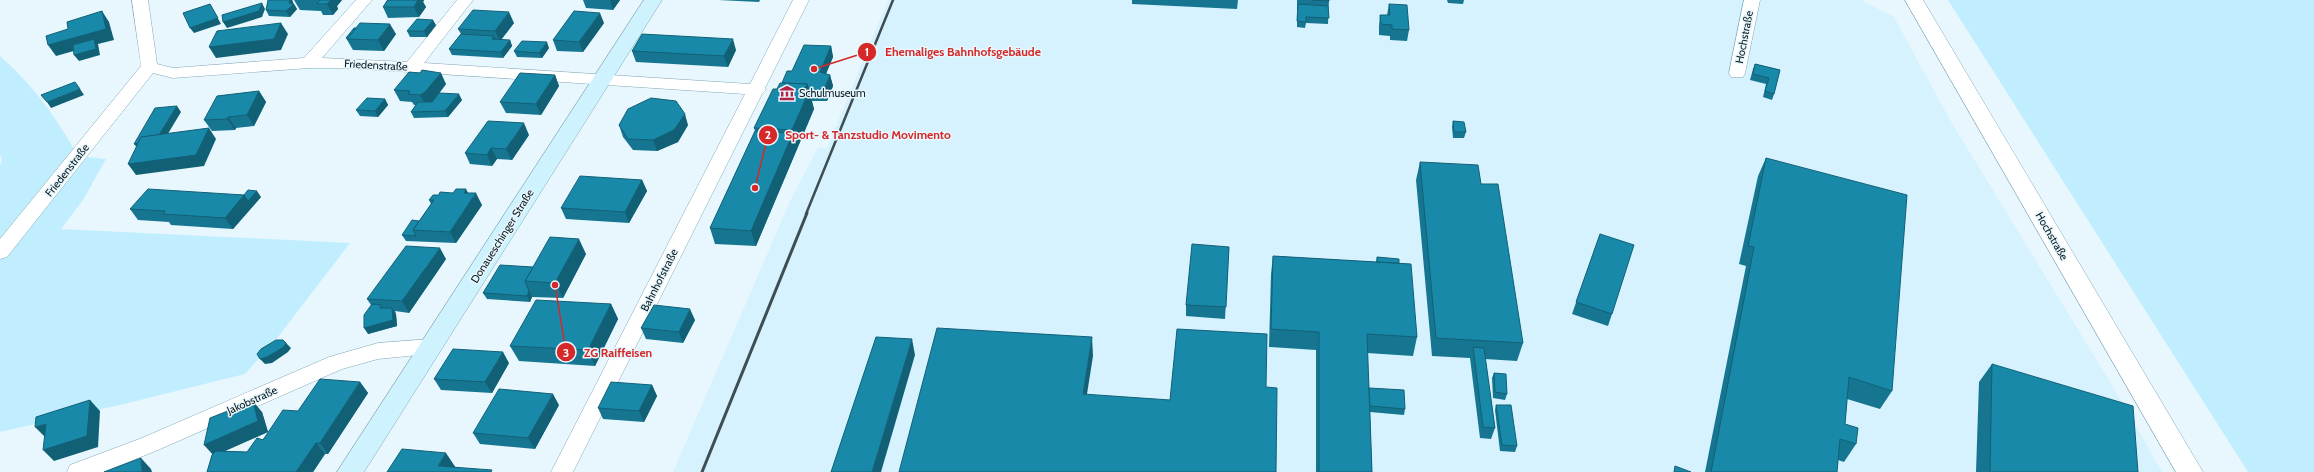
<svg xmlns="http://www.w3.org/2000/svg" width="2314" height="472" viewBox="0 0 2314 472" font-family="Cabin,sans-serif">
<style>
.built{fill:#d5f2fe}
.green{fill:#c1eeff}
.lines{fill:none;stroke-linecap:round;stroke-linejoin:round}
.minor-casing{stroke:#80a8b6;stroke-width:1}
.tertiary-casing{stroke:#80a8b6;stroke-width:1}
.secondary-casing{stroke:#80a8b6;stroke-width:1}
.minor{fill:#fff;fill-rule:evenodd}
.tertiary{fill:#fff;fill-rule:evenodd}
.secondary{fill:#cef2fe;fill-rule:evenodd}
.rail-far1{stroke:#3e4e53;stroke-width:2.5}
.rail{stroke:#3e4e53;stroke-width:3}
.wall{fill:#167691}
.shaded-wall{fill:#126076}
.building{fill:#1989a9;stroke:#126076}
.labels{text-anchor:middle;stroke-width:3;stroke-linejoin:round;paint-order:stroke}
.street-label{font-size:11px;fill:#0c1c21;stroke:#e7f7fd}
.poi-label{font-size:11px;fill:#0c1c21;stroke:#e7f7fd;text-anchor:start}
.leader{fill:none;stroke:#d62828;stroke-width:1.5}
.callout-dot{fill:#d62828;stroke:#e7f7fd;stroke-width:1.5}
.mark-label{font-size:12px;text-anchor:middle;font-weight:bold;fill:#fff}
.callout-label{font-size:12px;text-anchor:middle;font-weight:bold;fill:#d62828;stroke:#e7f7fd;stroke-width:3;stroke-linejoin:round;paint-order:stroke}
</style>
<rect width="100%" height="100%" fill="#e7f7fd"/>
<path class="built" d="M888,0H1861L1894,17L1950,120L2124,405L2162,472H673L791,199L818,148H827Z"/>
<g class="green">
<path d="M1948,0H2314V472H2248Z"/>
<path d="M0,56C34,86 56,117 78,156L106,159L83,200L61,229L350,243L278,337L245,374L128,403L0,432V165L2,160L0,154Z"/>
</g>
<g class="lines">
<g class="minor-casing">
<g id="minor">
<path d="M132,0H148L157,64L173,68L304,58L356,0H372L322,58L407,62L457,0H473L424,63L750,84L793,0H809L765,88L766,90L762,94L573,472H551L745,94L348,68H309L173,78L153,73L7,257L0,259V239L141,66Z"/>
<path d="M1744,0H1760L1745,73L1743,77H1731L1729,73Z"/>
<path d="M431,339L438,341L441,347L438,353L378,359L342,369L158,450L103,472H67L70,465L142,438L329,357L378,343Z"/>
</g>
</g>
<g class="tertiary-casing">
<path id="tertiary" d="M1905,0H1923L2203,472H2176Z"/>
</g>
<g class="secondary-casing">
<path id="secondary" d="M644,0H662L364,472H337Z"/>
</g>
<use href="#minor" class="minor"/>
<use href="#tertiary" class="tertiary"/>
<use href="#secondary" class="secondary"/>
<path class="rail-far1" d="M806,214L893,0"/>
<path class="rail" d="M702,472L807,213"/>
</g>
<g class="wall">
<path d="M268,0H292L293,2V3L297,9L290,17L269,16L266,10Z"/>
<path d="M294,0H342L337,6L338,9L333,15H323L321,11L300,10Z"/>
<path d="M387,0H424L423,2L426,7L419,17L388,18L383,7Z"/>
<path d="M583,0H620L613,10L586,8Z"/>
<path d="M718,0H760L759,2Z"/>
<path d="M1132,0H1238L1237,9L1132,4Z"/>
<path d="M1297,0H1329L1328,24L1306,23L1305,28L1297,27Z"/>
<path d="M1447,0H1464L1463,4L1448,3Z"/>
<path d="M1389,4L1409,30L1407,41L1390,40V36L1379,35V26L1380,15H1387Z"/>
<path d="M514,23L501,40H510L512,46L503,58L452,55L449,49L461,34L458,29Z"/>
<path d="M604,23L583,52L557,51L553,40Z"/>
<path d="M436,25L427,37H410L407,31Z"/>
<path d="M396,34L384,51L353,50L346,38Z"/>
<path d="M831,46L833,57L826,74L830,75L833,86L827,101H812L814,109L756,246L715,244L710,228L755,131L754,128L777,89L792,71Z"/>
<path d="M549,48L542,58L517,57L514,51Z"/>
<path d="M736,50L728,67L636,62L632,51Z"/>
<path d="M1755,64L1780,70L1774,94L1772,100L1763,97L1766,84L1750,80L1753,69Z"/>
<path d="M555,75L559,86L541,115L506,113L500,102Z"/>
<path d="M446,84L434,100H462L448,117L414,118L411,112L416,105H414L412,102L400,101L394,90Z"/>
<path d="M259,91L266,102L254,126L236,128L235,130L212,131L204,120Z"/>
<path d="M385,99L388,105L378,117L360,116L356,110Z"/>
<path d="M1453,121L1466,132L1464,138H1453L1452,127Z"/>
<path d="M619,125H688L678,142L657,151L633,150L623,137Z"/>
<path d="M529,135L512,160L497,159L492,166L470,164L465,153Z"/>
<path d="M1766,158L1892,391L1880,409L1847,399L1845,424L1856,444L1844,462L1838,460L1837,472H1705L1746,266L1739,264L1758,176Z"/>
<path d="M1420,162L1481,184L1523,343L1517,361L1485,359L1495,428L1491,439L1480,438L1470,358L1432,356L1416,180Z"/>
<path d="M642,180L647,191L629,223L566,219L561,208Z"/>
<path d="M453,193H468L482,205L456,243L406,241L402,235L419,221L431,204L429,200L439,195Z"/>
<path d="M261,197L233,229L171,225L169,222L138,220L130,209Z"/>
<path d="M1600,234L1612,314L1608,326L1572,314Z"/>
<path d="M1229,247L1225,319L1186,316V305Z"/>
<path d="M586,254L563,298L532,297L530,302L487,299L483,293L533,267Z"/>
<path d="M1273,256L1376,262L1377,257L1399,263L1417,337L1413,356L1367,353L1369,388L1405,409L1404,415L1370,412L1372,472H1316V350L1269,347L1271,274Z"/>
<path d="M446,259L409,313L395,311L396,314L397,326L368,334L371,305L367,299Z"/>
<path d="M611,304L618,319L595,366L519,361L510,346Z"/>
<path d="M695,320L683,343L646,339L641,328Z"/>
<path d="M509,363L492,393L441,390L434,379Z"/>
<path d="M1992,364L2138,472H1976L1979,382Z"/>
<path d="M1494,373L1507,394L1505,400L1493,398L1492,378Z"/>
<path d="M360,382L368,393L328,454H325L313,472H207L212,455L262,412L268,432L224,451L247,452L298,411Z"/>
<path d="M652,385L657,396L644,422L603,419L598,408Z"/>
<path d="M559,405L535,449L480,444L473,433Z"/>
<path d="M1496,405L1517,446L1515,452L1500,451L1495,410Z"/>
</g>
<g class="shaded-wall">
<path d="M290,0H292L293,2V4H294L297,9L290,17L286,11Z"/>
<path d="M330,0H342L337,6L338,9L333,15L327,4Z"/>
<path d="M416,0H424L423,2L426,7L419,17L414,7Z"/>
<path d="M610,0H620L613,10Z"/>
<path d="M262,3L265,9L262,17L227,28L223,22Z"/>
<path d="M210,4L221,24L194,33L190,28Z"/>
<path d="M102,11L109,22L114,40L98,44L100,55L79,61L74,55L95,45L56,56L48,45Z"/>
<path d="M509,12L514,23L500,41L495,31Z"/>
<path d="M600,13L604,23L583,52L579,42Z"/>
<path d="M433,20L436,25L427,37L424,31Z"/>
<path d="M281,23L288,34L281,50L216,58L209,47Z"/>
<path d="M390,24L396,34L384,51L378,40Z"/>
<path d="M494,36L497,42L492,39Z"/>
<path d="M733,39L736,50L728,67L724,56Z"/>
<path d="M510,40L512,46L503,58L501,52Z"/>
<path d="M547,42L549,48L542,58L539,53Z"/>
<path d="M831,46L833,57L822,83L820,72Z"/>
<path d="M441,73L446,84L431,104L426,106L420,95Z"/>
<path d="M555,75L559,86L541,115L536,104Z"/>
<path d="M830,75L833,86L827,101L824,90Z"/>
<path d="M807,84L814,109L756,246L751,231L793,133L792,130L804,90Z"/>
<path d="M80,89L84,95L51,108L47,102Z"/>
<path d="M259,91L266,102L254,126L247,115Z"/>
<path d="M459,94L462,100L448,117L445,111Z"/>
<path d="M385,99L388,105L378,117L375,111Z"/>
<path d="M177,106L181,112L160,147L139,150L134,144Z"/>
<path d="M685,114L688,125L678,142L657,151L653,140Z"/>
<path d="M228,117L236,128L235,130L227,119Z"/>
<path d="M524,123L529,135L512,160L506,149Z"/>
<path d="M209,128L216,139L204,166L136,175L128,164Z"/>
<path d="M491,148L497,159L492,166L487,155Z"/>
<path d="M642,180L647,191L629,223L625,212Z"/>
<path d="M466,189L472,200L476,193L482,205L456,243L450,232L464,193Z"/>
<path d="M257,191L261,197L233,229L225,218L244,195Z"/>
<path d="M579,239L586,254L563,298L555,283Z"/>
<path d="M440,248L446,259L409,313L402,301Z"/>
<path d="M529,291L532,297L530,302L527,296Z"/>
<path d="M611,304L618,319L595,366L588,350Z"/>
<path d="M392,308L396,314L397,326L368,334L364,328Z"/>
<path d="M690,309L695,320L683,343L679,332Z"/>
<path d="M1092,337L1093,356L1084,413L1083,394Z"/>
<path d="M912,339L915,355L881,472H872Z"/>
<path d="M286,343L291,348L288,352L272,363L265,364L260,359Z"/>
<path d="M503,352L509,363L492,393L485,382Z"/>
<path d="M360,382L368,393L328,454L320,443Z"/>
<path d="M652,385L657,396L644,422L639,411Z"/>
<path d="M553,394L559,405L535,449L528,438Z"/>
<path d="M90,400L100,411L98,447L54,461L43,450Z"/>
<path d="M253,401L262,412L268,432L214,456L204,445Z"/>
<path d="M46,424V438L35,427Z"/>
<path d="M316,443L325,454L313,472H296Z"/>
<path d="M446,453L456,468L438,466Z"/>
<path d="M141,458L151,469L152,472H142Z"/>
</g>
<g class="building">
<path d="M268,0H290L289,3L294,4L286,11L266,10Z"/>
<path d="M320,0H331L327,4H317Z"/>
<path d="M388,0H418L414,7H383Z"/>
<path d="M1312,0H1329V1Z"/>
<path d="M262,3L259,11L223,22L222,15Z"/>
<path d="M210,4L218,18L190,28L183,13Z"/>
<path d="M1298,4L1328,6L1329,18L1306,17V22L1297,21Z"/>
<path d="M1389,4L1407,5L1409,30L1392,29V25L1381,24L1380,15H1390Z"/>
<path d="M473,10L509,12L495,31L458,29Z"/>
<path d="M102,11L106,29L48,45L46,36L68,29L67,22Z"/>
<path d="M574,11L600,13L579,42L553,40Z"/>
<path d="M417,19L433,20L424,31H407Z"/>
<path d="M281,23L274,39L209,47L217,31Z"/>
<path d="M360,23L390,24L378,40L347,39Z"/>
<path d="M354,28H356L348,38H346Z"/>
<path d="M461,34L494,36L492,39L510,40L501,52L449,49Z"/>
<path d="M642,34L733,39L724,56L632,51Z"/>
<path d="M94,39L96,49L74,55L73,45Z"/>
<path d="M522,41L547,42L539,53L514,51Z"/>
<path d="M804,45L831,46L820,72L830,75L824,90H809L807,84L782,83L787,71H792Z"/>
<path d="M1755,64L1780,70L1774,94L1765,91L1769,78L1753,74Z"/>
<path d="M422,70L441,73L425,92L420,95L408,94L410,91L394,90L409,72L420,73Z"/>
<path d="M520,73L555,75L536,104L500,102Z"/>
<path d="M75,82L80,89L47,102L41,95Z"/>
<path d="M780,83L807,84L804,90L809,91L792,130L754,128L773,89H777Z"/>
<path d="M259,91L247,115L228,117L227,119L204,120L217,96Z"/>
<path d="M439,93L459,94L445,111L411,112L418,102H432Z"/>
<path d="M367,98L385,99L375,111L356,110Z"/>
<path d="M651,98L676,101L685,114L674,130L653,140L628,139L619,125L628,109Z"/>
<path d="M177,106L159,135L141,137L138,143L134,144L155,108Z"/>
<path d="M488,121L524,123L506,149L491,148L487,155L465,153Z"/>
<path d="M1453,121L1464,122L1466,132H1454Z"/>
<path d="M209,128L196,155L128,164L141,137Z"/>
<path d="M755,131L793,133L751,231L710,228Z"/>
<path d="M1766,158L1907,195L1892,391L1849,377L1845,424L1858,428L1856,444L1840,439L1837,472H1711L1754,247L1748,246Z"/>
<path d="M1420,162L1478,165L1481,184H1498L1523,343L1436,338Z"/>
<path d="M580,176L642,180L625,212L561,208Z"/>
<path d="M148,189L244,195L225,218L163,214L165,211L130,209Z"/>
<path d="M456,189H466L464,193H476L450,232L413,230L434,200H429L433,195H439L440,192L453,193Z"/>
<path d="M248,190L257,191L248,201L244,195Z"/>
<path d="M412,220L419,221L413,230L416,236L402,235Z"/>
<path d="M1600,234L1634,245L1612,314L1576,302Z"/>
<path d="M550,237L579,239L555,283L525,281Z"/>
<path d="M1192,244L1229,247L1226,307L1186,305Z"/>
<path d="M406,246L440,248L402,301L367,299Z"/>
<path d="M1273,256L1411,264L1417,337L1367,334L1372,472H1319V332L1271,329Z"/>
<path d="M1377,257L1399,259V263L1377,262Z"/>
<path d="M500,265L533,267L525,281L529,291L527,296L483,293Z"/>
<path d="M536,300L611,304L588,350L510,346Z"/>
<path d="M372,304L381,305L380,308H392L393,320L364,328V315Z"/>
<path d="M654,305L690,309L679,332L641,328Z"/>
<path d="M937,328L1092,337L1083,394L1170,400L1177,329L1267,334L1266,387L1277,388L1276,472H899Z"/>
<path d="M876,337L912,339L872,472H831Z"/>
<path d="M276,340H283L286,343L284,347L267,357L260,359L257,354L261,349Z"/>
<path d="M1473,347L1484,348L1495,428L1483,427Z"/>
<path d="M453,349L503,352L485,382L434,379Z"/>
<path d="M1992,364L2133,406L2138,472H1990Z"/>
<path d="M1494,373L1506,374L1507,394L1495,392Z"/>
<path d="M320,379L360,382L320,443H316L296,472H207L212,455L216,451L247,452L257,438L263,440L283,410L298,411Z"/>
<path d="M611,382L652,385L639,411L598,408Z"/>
<path d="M1369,388L1404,390L1405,409L1370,406Z"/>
<path d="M499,389L553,394L528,438L473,433Z"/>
<path d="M90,400L87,436L43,450L46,424L35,427L36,417Z"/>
<path d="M253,401L258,421L204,445L210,418Z"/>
<path d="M1496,405H1511L1517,446L1502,445Z"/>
<path d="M402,449L446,453L438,466L492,470L491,472H387Z"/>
<path d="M141,458L142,472H104Z"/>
<path d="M1675,466L1691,472H1674Z"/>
</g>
<defs>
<g id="museum-bare" transform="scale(1.2)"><path d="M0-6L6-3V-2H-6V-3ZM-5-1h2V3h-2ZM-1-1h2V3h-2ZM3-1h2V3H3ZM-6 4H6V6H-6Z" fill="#b32147" stroke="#e7f7fd" stroke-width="2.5" paint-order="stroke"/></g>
</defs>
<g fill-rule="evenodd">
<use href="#museum-bare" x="787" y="93"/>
</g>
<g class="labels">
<g class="street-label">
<text transform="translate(1744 37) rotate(-79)" y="4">Hochstraße</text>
<text transform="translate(376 65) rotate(3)" y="4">Friedenstraße</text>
<text transform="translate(67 170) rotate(-52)" y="4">Friedenstraße</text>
<text transform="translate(502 236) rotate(-58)" y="4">Donaueschinger Straße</text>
<text transform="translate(2052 236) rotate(60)" y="4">Hochstraße</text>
<text transform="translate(659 280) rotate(-63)" y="4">Bahnhofstraße</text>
<text transform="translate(252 400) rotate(-24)" y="4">Jakobstraße</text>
</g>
<g class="poi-label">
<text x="799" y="97">Schulmuseum</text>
</g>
</g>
<path class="leader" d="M814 69L867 52M755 188L768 135M555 285L566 352"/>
<g class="callout-dot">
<circle cx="814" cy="69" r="4"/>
<circle cx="755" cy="188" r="4"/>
<circle cx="555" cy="285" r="4"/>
<circle cx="867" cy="52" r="10"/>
<circle cx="768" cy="135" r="10"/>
<circle cx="566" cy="352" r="10"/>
</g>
<g class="mark-label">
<text x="867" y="56">1</text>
<text x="768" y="139">2</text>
<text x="566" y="357">3</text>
</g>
<g class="callout-label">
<text x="963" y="56">Ehemaliges Bahnhofsgebäude</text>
<text x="868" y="139">Sport- &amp; Tanzstudio Movimento</text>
<text x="618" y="357">ZG Raiffeisen</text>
</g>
</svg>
